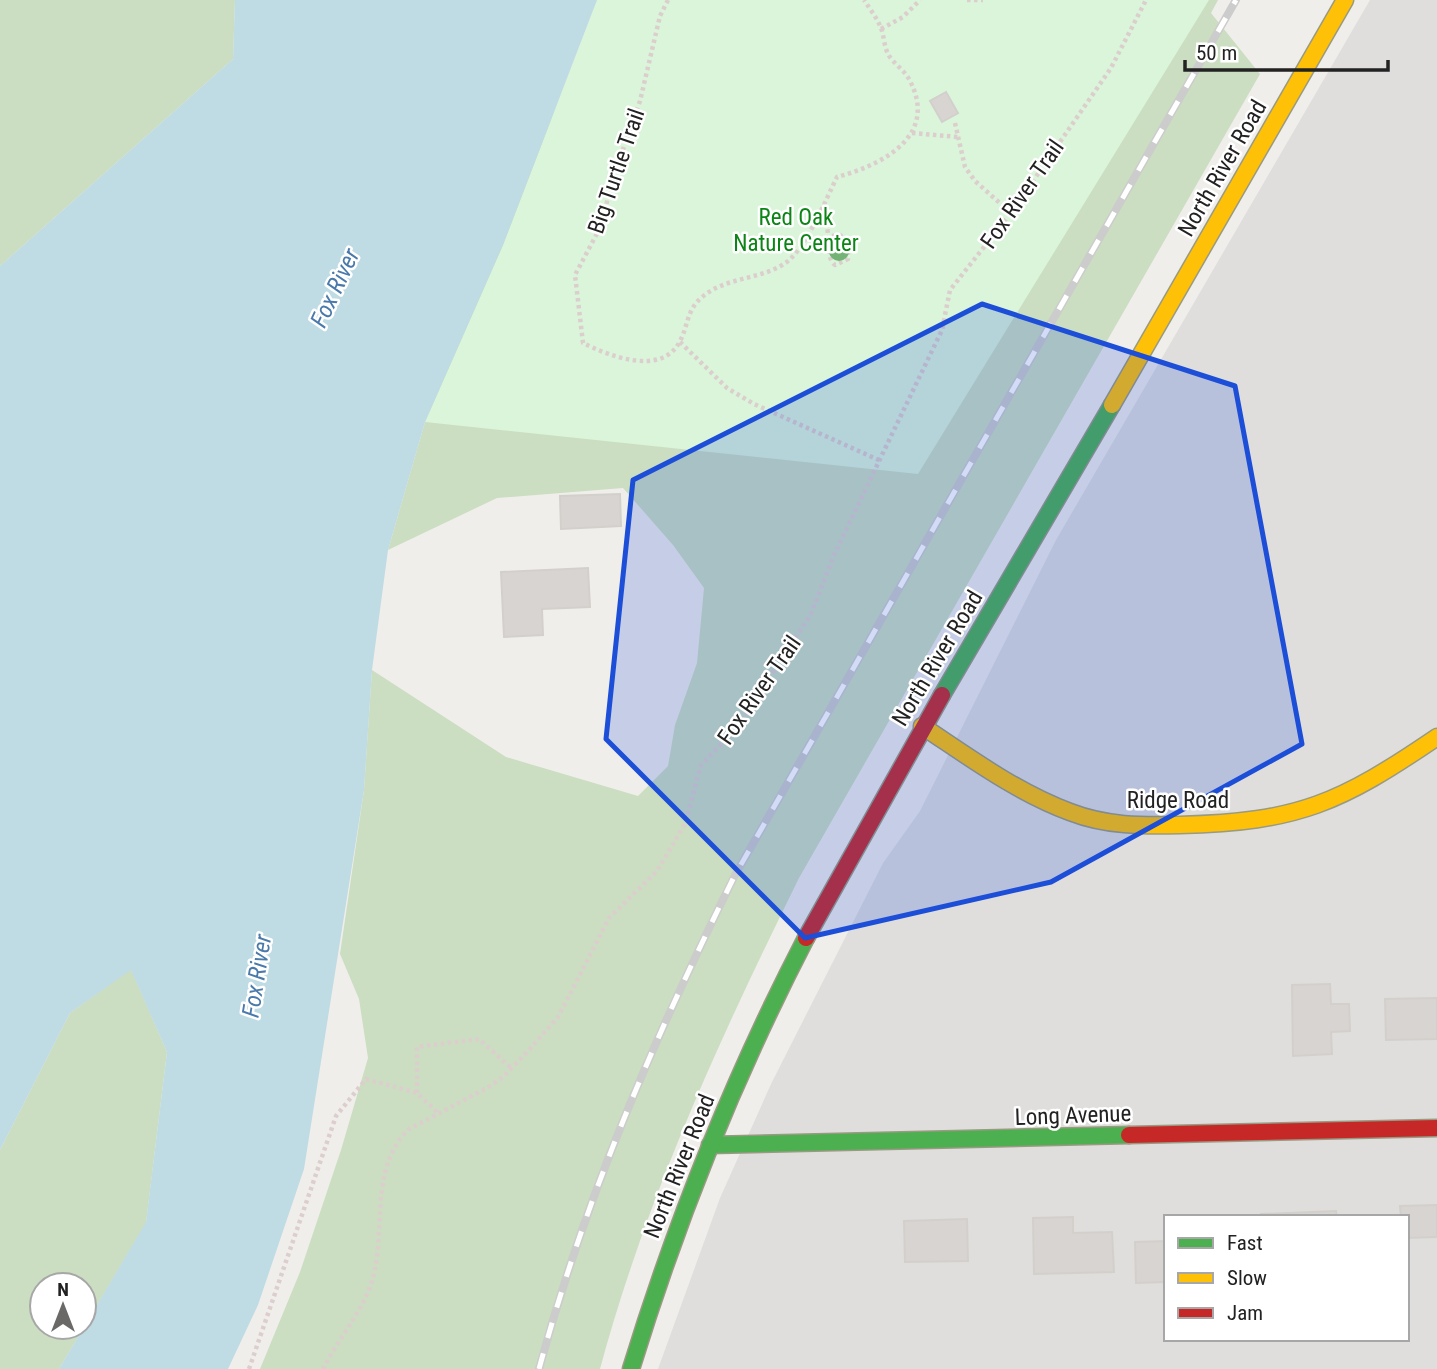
<svg xmlns="http://www.w3.org/2000/svg" width="1437" height="1369" viewBox="0 0 1437 1369" font-family="'Roboto Condensed',sans-serif">
<style>
.residential{fill:#dfdedc;fill-rule:evenodd}
.forest{fill:#cbdec1;fill-rule:evenodd}
.park{fill:#daf5da}
.water{fill:#bfdbe3}
.building{fill:#d7d4d2;stroke:#d3d0cc;stroke-width:2}
.lines{fill:none;stroke-linecap:round;stroke-linejoin:round}
.fast-casing{stroke:#999a82;stroke-width:19}
.slow-casing{stroke:#999a82;stroke-width:19}
.jam-casing{stroke:#999a82;stroke-width:19}
.path{stroke:#dccecd;stroke-width:4.5;stroke-dasharray:3.5 3.5;stroke-linecap:butt}
.fast{stroke:#4caf50;stroke-width:16}
.slow{stroke:#ffc107;stroke-width:16}
.jam{stroke:#c62828;stroke-width:16}
.rail-casing{stroke:#ccc;stroke-width:8}
.rail{stroke:#fff;stroke-width:5;stroke-dasharray:16;stroke-linecap:butt}
.tree{fill:#73b476}
.marked{fill:#1d4ed8;fill-opacity:0.2;stroke:#1d4ed8;stroke-width:5;stroke-linejoin:round}
.labels{text-anchor:middle;stroke-width:5;stroke-linejoin:round;paint-order:stroke}
.street-label{font-size:23px;fill:#222;stroke:#fff}
.park-label{font-size:23px;fill:#0c8416;stroke:#fff}
.water-label{font-size:24px;font-style:italic;fill:#4a7aab;stroke:#fff}
</style>
<rect width="100%" height="100%" fill="#f0eeeb"/>
<path class="residential" d="M1370,0H1437V1369H658L720,1198L771,1084L883,863L920,811L1056,540ZM1166,1217H1407V1339H1166Z"/>
<g class="forest">
<path d="M0,0H235L233,59L0,266Z"/>
<path d="M597,0H1218L1211,13L1260,74L799,878C721,1036 646,1198 600,1369H260L300,1272L341,1150L368,1058L359,999L340,954L364,790L372,670L506,757L638,796L668,766L675,725L697,663L704,588L673,545L623,488L497,498L388,550L425,422L581,47Z"/>
<path d="M131,969L167,1052L146,1223L59,1369H0V1150L70,1013ZM42,1285H84V1327H42Z"/>
</g>
<path class="park" d="M597,0H1209L918,474L425,422L503,245Z"/>
<path class="water" d="M235,0H597L503,245L425,422L388,550L372,670L364,790L304,1169L258,1305L228,1369H59L146,1222L167,1052L131,970L70,1013L0,1150V266L233,59Z"/>
<g class="building">
<path d="M946,92L958,113L942,122L930,101Z"/>
<path d="M620,494L621,526L561,529L560,496Z"/>
<path d="M588,568L590,607L542,609L543,635L504,637L501,572Z"/>
<path d="M1330,984L1331,1004H1349L1350,1031L1331,1032L1332,1054L1293,1056L1292,985Z"/>
<path d="M1437,998V1039L1386,1040L1385,999Z"/>
<path d="M1437,1205V1237L1407,1238V1217H1401L1400,1206Z"/>
<path d="M1336,1211L1337,1217H1261V1214Z"/>
<path d="M1073,1217V1233L1112,1232L1114,1272L1034,1274L1033,1218Z"/>
<path d="M967,1219L968,1261L905,1262L904,1221Z"/>
<path d="M1166,1241V1282L1136,1283L1135,1242Z"/>
</g>
<g class="lines">
<g class="fast-casing">
<g id="fast">
<path d="M942,695L1112,405"/>
<path d="M710,1145L1129,1135"/>
<path d="M631,1369C677,1219 734,1077 806,938"/>
</g>
</g>
<g class="slow-casing">
<g id="slow">
<path d="M1112,405L1345,0"/>
<path d="M922,726C969,757 1016,792 1070,812C1106,826 1142,826 1180,825C1299,822 1340,803 1437,737"/>
</g>
</g>
<g class="jam-casing">
<g id="jam">
<path d="M806,938L942,695"/>
<path d="M1129,1135L1437,1128"/>
</g>
</g>
<g class="path">
<path d="M668,0L660,16L640,101L611,184L602,224L575,275L583,343C609,356 662,377 680,341C688,326 687,310 701,298C724,277 759,280 784,264C805,251 826,199 837,177C882,165 940,136 909,79C904,70 893,63 888,54C884,46 884,36 881,28C877,18 870,9 864,0"/>
<path d="M967,0H983"/>
<path d="M881,29L903,17L920,0"/>
<path d="M955,123L965,167L975,181L1011,213"/>
<path d="M912,133L958,137"/>
<path d="M822,209C833,230 823,255 835,265L848,259V242L840,235L831,236"/>
<path d="M680,342L727,388L754,404L881,461"/>
<path d="M417,1093V1047L479,1039L511,1068"/>
<path d="M249,1369L336,1116L366,1079L417,1093L438,1113"/>
<path d="M323,1369C337,1341 361,1313 371,1284C388,1233 367,1170 409,1129L487,1088L503,1077L528,1051L558,1017L609,918L657,871L685,824L701,765L735,730L811,614L833,557L942,330L950,290L1011,213L1111,68L1146,0"/>
</g>
<use href="#fast" class="fast"/>
<use href="#slow" class="slow"/>
<use href="#jam" class="jam"/>
<g class="rail-casing">
<path id="rail" d="M539,1369C587,1192 654,1039 735,875L1236,0"/>
</g>
<use href="#rail" class="rail"/>
</g>
<circle class="tree" cx="839" cy="251" r="10"/>
<path class="marked" d="M982,304L1235,386L1302,744L1051,882L805,938L606,739L633,480Z"/>
<g class="labels">
<g class="street-label">
<text transform="translate(1222 168) rotate(-60)" y="8">North River Road</text>
<text transform="translate(616 171) rotate(-71)" y="8">Big Turtle Trail</text>
<text transform="translate(1022 194) rotate(-55)" y="8">Fox River Trail</text>
<text transform="translate(937 658) rotate(-59)" y="8">North River Road</text>
<text transform="translate(759 690) rotate(-55)" y="8">Fox River Trail</text>
<text x="1178" y="808">Ridge Road</text>
<text transform="translate(1073 1115) rotate(-2)" y="8">Long Avenue</text>
<text transform="translate(679 1166) rotate(-68)" y="8">North River Road</text>
</g>
<g class="park-label">
<text x="796" y="225">Red Oak<tspan x="796" dy="26">Nature Center</tspan></text>
</g>
<g class="water-label">
<text transform="translate(335 288) rotate(-65)" y="8">Fox River</text>
<text transform="translate(257 976) rotate(-81)" y="8">Fox River</text>
</g>
</g>
<rect x="1164" y="1215" width="245" height="126" fill="#ffffff" stroke="#a7a7a7" stroke-width="2"/>
<rect x="1178" y="1238" width="35" height="10" fill="#4caf50" stroke="#a7a7a7" stroke-width="2"/>
<text x="1227" y="1250" font-size="21" fill="#222222">Fast</text>
<rect x="1178" y="1273" width="35" height="10" fill="#ffc107" stroke="#a7a7a7" stroke-width="2"/>
<text x="1227" y="1285" font-size="21" fill="#222222">Slow</text>
<rect x="1178" y="1308" width="35" height="10" fill="#c62828" stroke="#a7a7a7" stroke-width="2"/>
<text x="1227" y="1320" font-size="21" fill="#222222">Jam</text>
<g transform="translate(63 1306)"><circle r="33" fill="#ffffff" stroke="#a7a7a7" stroke-width="2"/>
<path d="M0-5L12 26L0 18L-12 26Z" fill="#6a6968"/>
<text y="-10" font-size="19" font-weight="bold" text-anchor="middle" fill="#222222">N</text>
</g>
<path d="M1185 60v10h203v-10" fill="none" stroke="#222222" stroke-width="3.5"/>
<text x="1196" y="60" font-size="21" fill="#222222" stroke="#ffffff" stroke-width="5" paint-order="stroke">50 m</text>
</svg>
